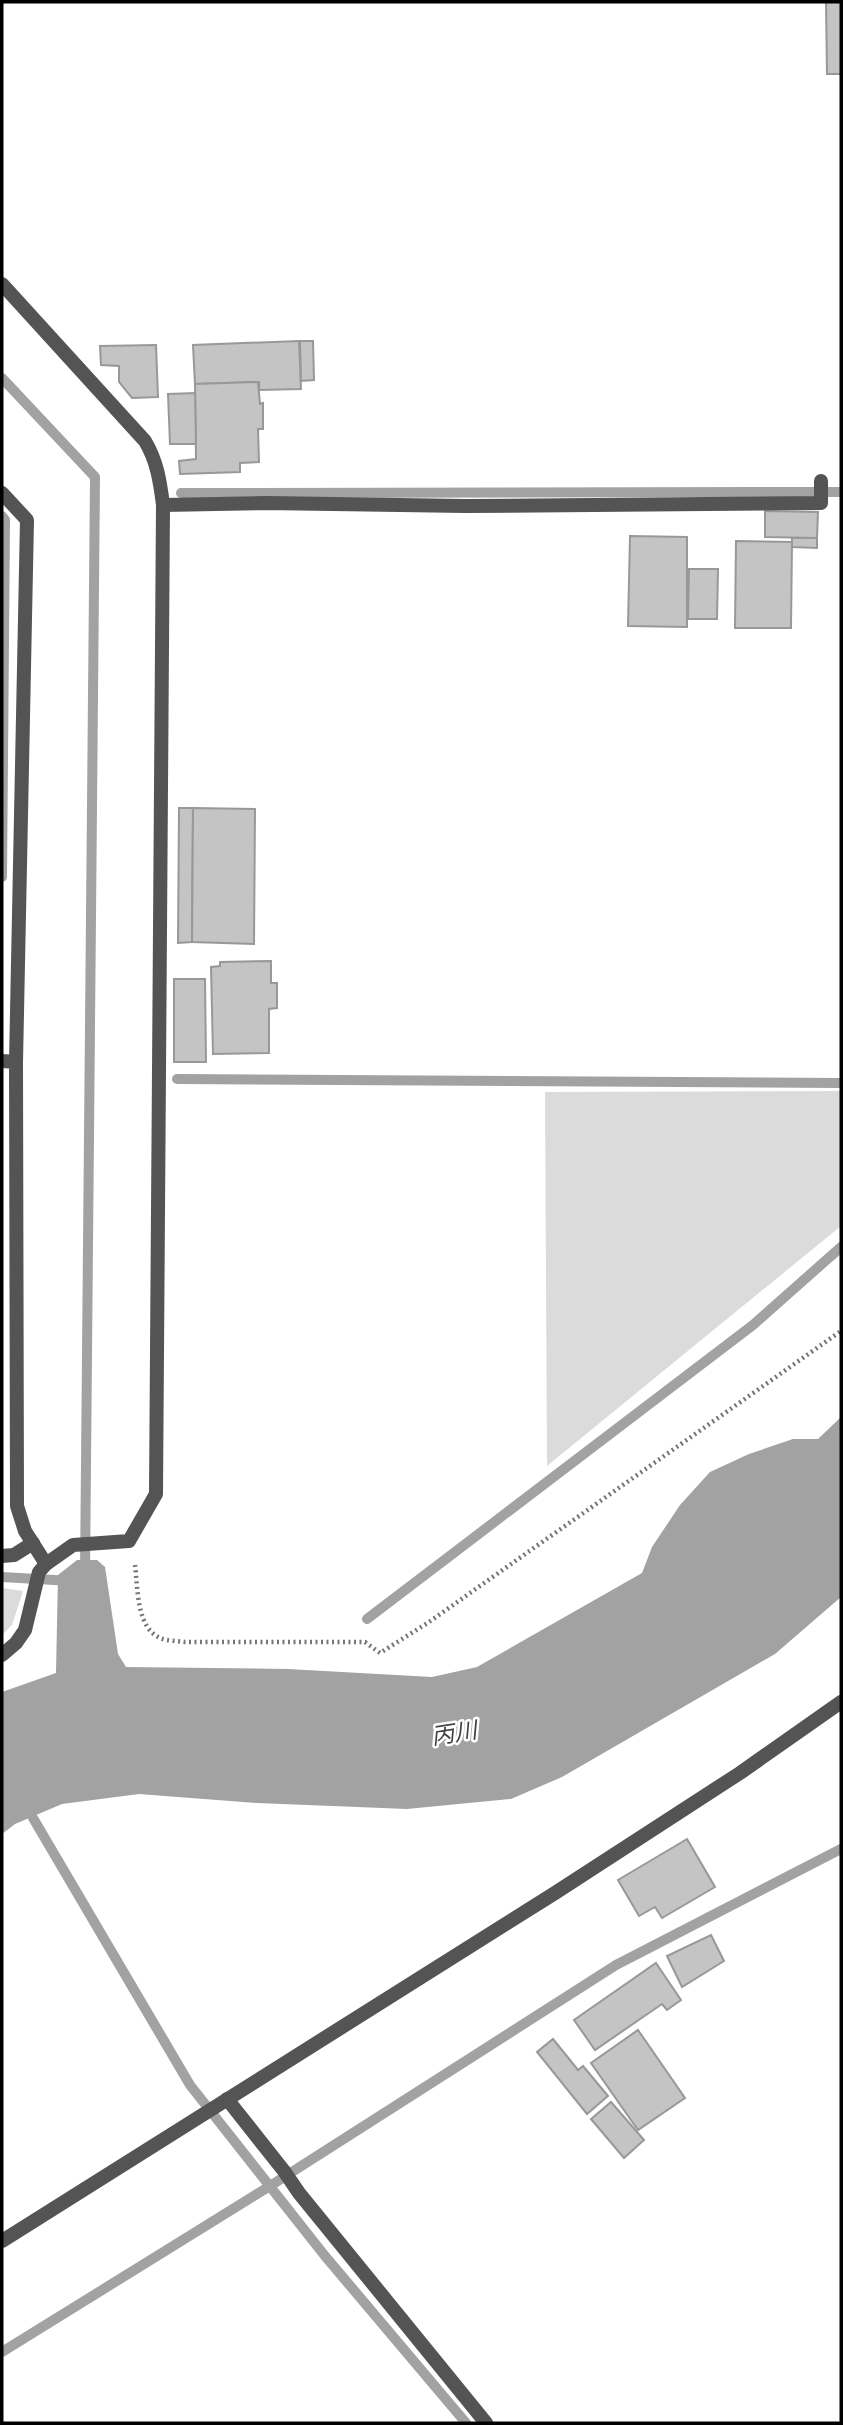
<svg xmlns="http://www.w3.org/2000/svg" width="843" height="2425" viewBox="0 0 843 2425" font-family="Barlow,'Noto Sans JP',sans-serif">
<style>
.green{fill:#dbdbdb}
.water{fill:#a2a2a2}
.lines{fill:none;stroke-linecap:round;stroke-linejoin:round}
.stream{stroke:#a2a2a2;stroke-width:10}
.building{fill:#c4c4c4;stroke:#989898;stroke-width:2}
.path{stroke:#767676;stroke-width:4.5;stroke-dasharray:2 3.5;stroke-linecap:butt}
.minor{stroke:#545454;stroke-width:14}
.labels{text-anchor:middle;stroke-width:5;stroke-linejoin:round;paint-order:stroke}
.water-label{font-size:23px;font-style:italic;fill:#434343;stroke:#fff}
</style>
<rect width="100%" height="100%" fill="#fff"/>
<g class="green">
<path d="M841,1091V1226L547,1466L545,1092Z"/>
<path d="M2,1588L23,1591L12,1625L2,1635Z"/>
</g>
<path class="water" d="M841,1417V1597L775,1654L562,1777L511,1799L407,1809L257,1803L139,1794L62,1804L15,1824L2,1834V1692L56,1673L58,1575L77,1560H97L105,1567L118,1654L126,1667L288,1669L432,1677L477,1667L642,1573L652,1547L680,1505L710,1472L749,1454L793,1439H818Z"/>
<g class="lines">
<g class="stream">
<path d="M2,378L95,477L85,1574"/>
<path d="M181,493L841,492"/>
<path d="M2,516L5,520L2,877"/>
<path d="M177,1079L841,1083"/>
<path d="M2,1577L72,1581"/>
<path d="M367,1619L753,1325L841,1247"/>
<path d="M33,1818L190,2085L325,2256L466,2423"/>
<path d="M2,2352L270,2186L616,1965L841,1849"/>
</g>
</g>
<g class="building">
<path d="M826,2H841V74H827Z"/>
<path d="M299,341L301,389L259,390V382L195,384L193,345Z"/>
<path d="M300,341H313L314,380L301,381Z"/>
<path d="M156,345L158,397L132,398L119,382V366L101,365L100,346Z"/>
<path d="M258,382L260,404L263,403V429H258L259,462L240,463V472L180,474L179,461L196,459L195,384Z"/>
<path d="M195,393L196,444H170L168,394Z"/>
<path d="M765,511L818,512L817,538L765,537Z"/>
<path d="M630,536L687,537V627L628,626Z"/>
<path d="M792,538H817V548L792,547Z"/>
<path d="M736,541L792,542L791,628H735Z"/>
<path d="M689,569H718L717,619H688Z"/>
<path d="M179,808H193L192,942L178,943Z"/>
<path d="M193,808L255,809L254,944L192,942Z"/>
<path d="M271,961V983H277V1008L269,1009V1053L213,1054L211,967L220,966V962Z"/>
<path d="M174,979H205L206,1062H174Z"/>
<path d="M687,1839L715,1887L662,1918L655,1907L639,1916L618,1880Z"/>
<path d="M711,1935L724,1961L682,1987L667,1956Z"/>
<path d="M656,1963L681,2000L667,2010L662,2004L595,2050L574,2020Z"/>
<path d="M638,2030L685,2098L638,2130L591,2063Z"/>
<path d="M553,2039L578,2070L583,2066L608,2096L587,2114L537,2052Z"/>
<path d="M611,2102L644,2140L624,2158L591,2119Z"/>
</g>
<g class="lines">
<path class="path" d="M135,1565C138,1588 136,1631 163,1639C170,1641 178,1641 185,1642H365L380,1653L429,1622L841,1331"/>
<g class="minor">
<path d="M2,284L145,441C157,461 160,481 163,505L156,1494L129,1541L73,1545L46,1564L39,1572L25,1630L16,1643L2,1655"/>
<path d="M2,493L27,520L16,1062"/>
<path d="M163,505L266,503L466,506L821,503V481"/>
<path d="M2,1061L16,1062L17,1506L25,1531L46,1564"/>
<path d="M2,1556L14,1555L33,1543"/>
<path d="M227,2099L284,2171L299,2193L486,2423"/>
<path d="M2,2241L555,1893L740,1773L841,1702"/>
</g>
</g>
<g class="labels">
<g class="water-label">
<text transform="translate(454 1733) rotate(-9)" y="8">丙川</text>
</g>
</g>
<rect width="843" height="2425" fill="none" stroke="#000000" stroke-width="7"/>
</svg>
